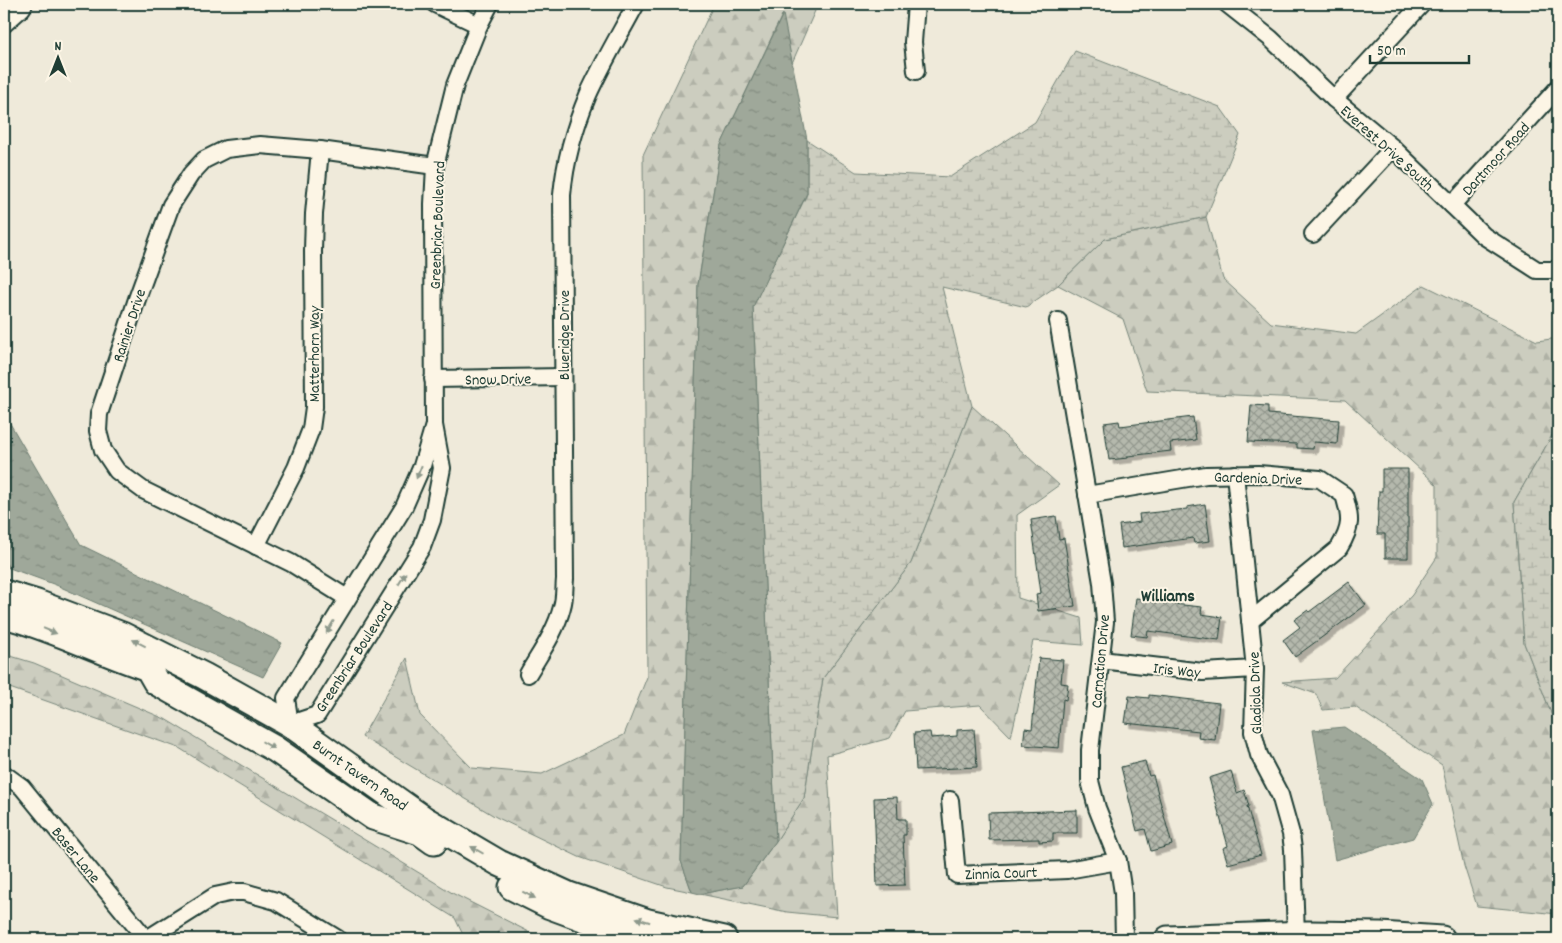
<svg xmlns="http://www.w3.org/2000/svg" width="1562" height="943" viewBox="0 0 1562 943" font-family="Dekko,sans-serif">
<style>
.forest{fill:url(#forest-firs);stroke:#76857a}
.wetland{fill:url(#wetland-marsh);stroke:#76857a}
.water{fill:url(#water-ripples);stroke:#6c7d71}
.building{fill:url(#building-cross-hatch);stroke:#1f3d34;filter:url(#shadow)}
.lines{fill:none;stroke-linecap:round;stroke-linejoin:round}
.street-casing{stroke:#1f3d34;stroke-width:20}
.primary-casing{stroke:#1f3d34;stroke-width:29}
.street{stroke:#fcf5e5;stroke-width:16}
.primary{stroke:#fcf5e5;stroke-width:25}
.oneway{fill:#8e998c}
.labels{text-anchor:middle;stroke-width:4;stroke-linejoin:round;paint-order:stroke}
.street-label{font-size:16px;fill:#1f3d34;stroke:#fcf5e5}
.neighbourhood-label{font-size:18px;font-weight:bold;fill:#1f3d34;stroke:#fcf5e5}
</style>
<defs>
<pattern id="forest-firs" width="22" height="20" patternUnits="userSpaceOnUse" patternTransform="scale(1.25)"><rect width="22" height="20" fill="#cccdbf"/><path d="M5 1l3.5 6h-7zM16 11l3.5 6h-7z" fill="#afb1a5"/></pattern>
<pattern id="wetland-marsh" width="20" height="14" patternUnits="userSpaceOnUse" patternTransform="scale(1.25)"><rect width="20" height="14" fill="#cccdbf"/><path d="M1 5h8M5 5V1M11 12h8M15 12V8" fill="none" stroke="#afb1a5"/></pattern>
<pattern id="water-ripples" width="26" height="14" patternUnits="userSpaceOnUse" patternTransform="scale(1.25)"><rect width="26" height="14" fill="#9fa89a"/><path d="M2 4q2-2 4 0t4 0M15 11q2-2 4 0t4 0" fill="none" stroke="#818a7e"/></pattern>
<pattern id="building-cross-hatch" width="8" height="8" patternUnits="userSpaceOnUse" patternTransform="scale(1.25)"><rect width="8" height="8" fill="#b5b9ad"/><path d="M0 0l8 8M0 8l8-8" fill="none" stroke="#93988e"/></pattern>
<filter id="shadow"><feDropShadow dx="4.5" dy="4.5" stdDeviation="0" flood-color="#0004"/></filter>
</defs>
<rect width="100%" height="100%" fill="#efeada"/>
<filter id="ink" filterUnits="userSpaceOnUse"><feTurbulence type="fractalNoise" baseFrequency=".02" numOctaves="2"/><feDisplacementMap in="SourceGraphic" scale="10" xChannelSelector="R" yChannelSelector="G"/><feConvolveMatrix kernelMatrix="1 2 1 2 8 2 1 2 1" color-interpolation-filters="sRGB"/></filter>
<g filter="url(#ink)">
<g class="forest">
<path d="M714,4H818L792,63L782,15L721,145L698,284L681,861L692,892L667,887L579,857L496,817L362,737L407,658L420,715L472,768L542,774L624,735L647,677L643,155Z"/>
<path d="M1206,217L1223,279L1271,323L1356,334L1424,285L1537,341L1558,338V425L1514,502L1524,643L1558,731V914L1477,906L1464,866L1442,765L1355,707L1323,710L1316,694L1282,682L1335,678L1412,595L1437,557V485L1345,400L1147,391L1123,319L1058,285L1105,239Z"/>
<path d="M972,406L1059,485L1017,515L1018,598L1081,618L1083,645L1033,641L1011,737L980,705L905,711L890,738L827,755L837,917L787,912L700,894L743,886L776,841L804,798L823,678L911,563Z"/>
<path d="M4,654L34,663L165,719L454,894L543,939H465L455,918L179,748L4,686Z"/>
</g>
<g class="wetland">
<path d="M1075,51L1220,107L1240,135L1206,217L1105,239L1058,285L1026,307L942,287L972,406L911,563L823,678L804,798L776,841L753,306L807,194V140L856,172L950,177L1035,122Z"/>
<path d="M1558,425V731L1524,643L1514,502Z"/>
</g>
<g class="water">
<path d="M783,14L807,140V193L753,307L776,841L743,886L700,894L692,892L681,861L698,285L721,145Z"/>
<path d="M4,420H8L81,545L282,643L263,677L56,585L4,566Z"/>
<path d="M1344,727L1422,779L1433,804L1413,838L1335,860L1313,730Z"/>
</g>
<g class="building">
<path d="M1251,405L1268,406V414L1339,420L1337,444L1314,442L1313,449L1297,448V444L1248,442Z"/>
<path d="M1193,417L1196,440L1170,443L1171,451L1128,456V458L1109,460L1104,423L1119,421L1120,426Z"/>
<path d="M1382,469H1408V558H1385V534H1377L1379,491H1382Z"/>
<path d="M1205,504L1210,541L1194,543L1193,538L1122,548L1119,525L1140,522L1139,514L1187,509V507Z"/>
<path d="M1056,516L1059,539L1064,538L1075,606L1038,611L1036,594L1041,593L1031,520Z"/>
<path d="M1349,582L1366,605L1295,657L1283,640L1300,627L1294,620L1308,610L1309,612Z"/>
<path d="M1136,598L1154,600V602L1202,607L1201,614L1222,617L1219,640L1148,631L1147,637L1131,635Z"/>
<path d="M1039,658L1063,660L1061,683L1068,684L1066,700L1063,699L1059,748L1023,745L1025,728L1032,729Z"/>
<path d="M1149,695L1219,703L1215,740L1198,738L1199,731L1125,723L1129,696L1149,698Z"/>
<path d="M974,729L977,767L916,770L914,733L930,732L931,738L957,736V730Z"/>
<path d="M1145,761L1149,776L1153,775L1172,845L1151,851L1145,829L1137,831L1121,767Z"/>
<path d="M1231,771L1237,793L1244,790L1249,806H1247L1261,855L1228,864L1223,848L1228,846L1209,778Z"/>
<path d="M897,797L898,819H906V835H903L905,885L877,886L874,798Z"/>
<path d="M1077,810V833H1053V841L1039,842V839L989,840L988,813Z"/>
</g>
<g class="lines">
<g class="street-casing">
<g id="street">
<path d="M435,4L479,25"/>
<path d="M916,4L913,42L916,71"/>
<path d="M1227,4L1270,38L1334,99L1393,148L1484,236L1537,270H1558"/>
<path d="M4,24L22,8L24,4"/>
<path d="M1334,99L1422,4"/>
<path d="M1452,205L1558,88"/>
<path d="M1313,234L1393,148"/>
<path d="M1058,321L1102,583L1105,622L1090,750V781L1097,808L1118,861L1123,893L1124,939"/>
<path d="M433,379L563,377"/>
<path d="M434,425L422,466L404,507L286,698L290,724L317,715L422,547L432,520L442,468L434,425L433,204L435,166L455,85L479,25L490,4"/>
<path d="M1235,474L1255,669L1253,732L1259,755L1280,795L1291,834L1293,849L1296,935"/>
<path d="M1087,495L1206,475L1258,474L1320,479L1344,495C1351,518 1352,527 1339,548L1250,621"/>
<path d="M256,546L296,468L311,429L314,407L313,251L314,214L320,150"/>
<path d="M347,598L291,563L143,490L117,471L103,450L98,431L99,414L137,299L171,205L191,174L204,160L226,149L260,145L320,150L435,166"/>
<path d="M1101,660L1203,672L1255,669"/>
<path d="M528,674C541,652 556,631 562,607C565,598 564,588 565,579L562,195C565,162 575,126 588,95C602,64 620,34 636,4"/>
<path d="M4,774L22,787L146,939"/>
<path d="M950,800L957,875L1067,870L1118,861"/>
<path d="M147,939L215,896L234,892H244L276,901L338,939"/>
</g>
</g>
<g class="primary-casing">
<g id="primary">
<path d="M4,593L37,603L122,635L204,676L290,724L424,819L499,863L569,895L648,922L724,939"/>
<path d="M4,615C53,628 100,652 148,668L156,682L275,749L373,817L420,832L434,842"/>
<path d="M512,887L550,906L640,939"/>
<path d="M1168,939L1308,934L1380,935L1442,939"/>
</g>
</g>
<use href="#street" class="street"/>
<use href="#primary" class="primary"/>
</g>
<defs><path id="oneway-solid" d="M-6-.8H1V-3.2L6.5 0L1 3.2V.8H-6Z" transform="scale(1.25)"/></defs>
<g class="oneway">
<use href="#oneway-solid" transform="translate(419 472) rotate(112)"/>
<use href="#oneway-solid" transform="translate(402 579) rotate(-58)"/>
<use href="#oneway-solid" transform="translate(330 627) rotate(121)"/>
<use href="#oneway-solid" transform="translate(50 631) rotate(22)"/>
<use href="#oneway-solid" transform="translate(139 643) rotate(-153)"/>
<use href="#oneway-solid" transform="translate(268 745) rotate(30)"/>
<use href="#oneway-solid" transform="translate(477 850) rotate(-150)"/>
<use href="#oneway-solid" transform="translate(529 895) rotate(27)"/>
<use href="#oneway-solid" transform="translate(643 920) rotate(-162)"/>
</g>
</g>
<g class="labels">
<g class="street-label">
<text transform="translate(1388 147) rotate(42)" y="6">Everest Drive South</text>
<text transform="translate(1495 158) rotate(-48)" y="6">Dartmoor Road</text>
<text transform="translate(436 225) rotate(-88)" y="6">Greenbriar Boulevard</text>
<text transform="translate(128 325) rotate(-72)" y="6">Rainier Drive</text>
<text transform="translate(563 335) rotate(-90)" y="6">Blueridge Drive</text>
<text transform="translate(313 354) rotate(-90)" y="6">Matterhorn Way</text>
<text transform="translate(498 378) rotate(-1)" y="6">Snow Drive</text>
<text transform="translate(1258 477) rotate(2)" y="6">Gardenia Drive</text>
<text transform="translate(353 656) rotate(-57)" y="6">Greenbriar Boulevard</text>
<text transform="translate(1099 661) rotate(-85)" y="6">Carnation Drive</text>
<text transform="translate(1177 669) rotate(6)" y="6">Iris Way</text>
<text transform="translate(1254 693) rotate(-92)" y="6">Gladiola Drive</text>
<text transform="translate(361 774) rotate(35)" y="6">Burnt Tavern Road</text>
<text transform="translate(77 854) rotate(51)" y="6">Baser Lane</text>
<text transform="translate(1001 872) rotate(-2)" y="6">Zinnia Court</text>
</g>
<g class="neighbourhood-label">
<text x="1168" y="601">Williams</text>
</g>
</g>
<rect width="1562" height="943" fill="none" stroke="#fcf5e5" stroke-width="20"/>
<rect x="10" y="10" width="1542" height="923" fill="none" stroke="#1f3d34" stroke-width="2" filter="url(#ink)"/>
<g transform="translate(58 58)" stroke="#fcf5e5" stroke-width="4" paint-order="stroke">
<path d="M0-4L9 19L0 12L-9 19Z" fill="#1f3d34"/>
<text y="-8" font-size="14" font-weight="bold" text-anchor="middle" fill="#1f3d34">N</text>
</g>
<path d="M1370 55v8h99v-8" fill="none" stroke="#1f3d34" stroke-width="2.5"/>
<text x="1377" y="55" font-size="15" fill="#1f3d34" stroke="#fcf5e5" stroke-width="4" paint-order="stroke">50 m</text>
</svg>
